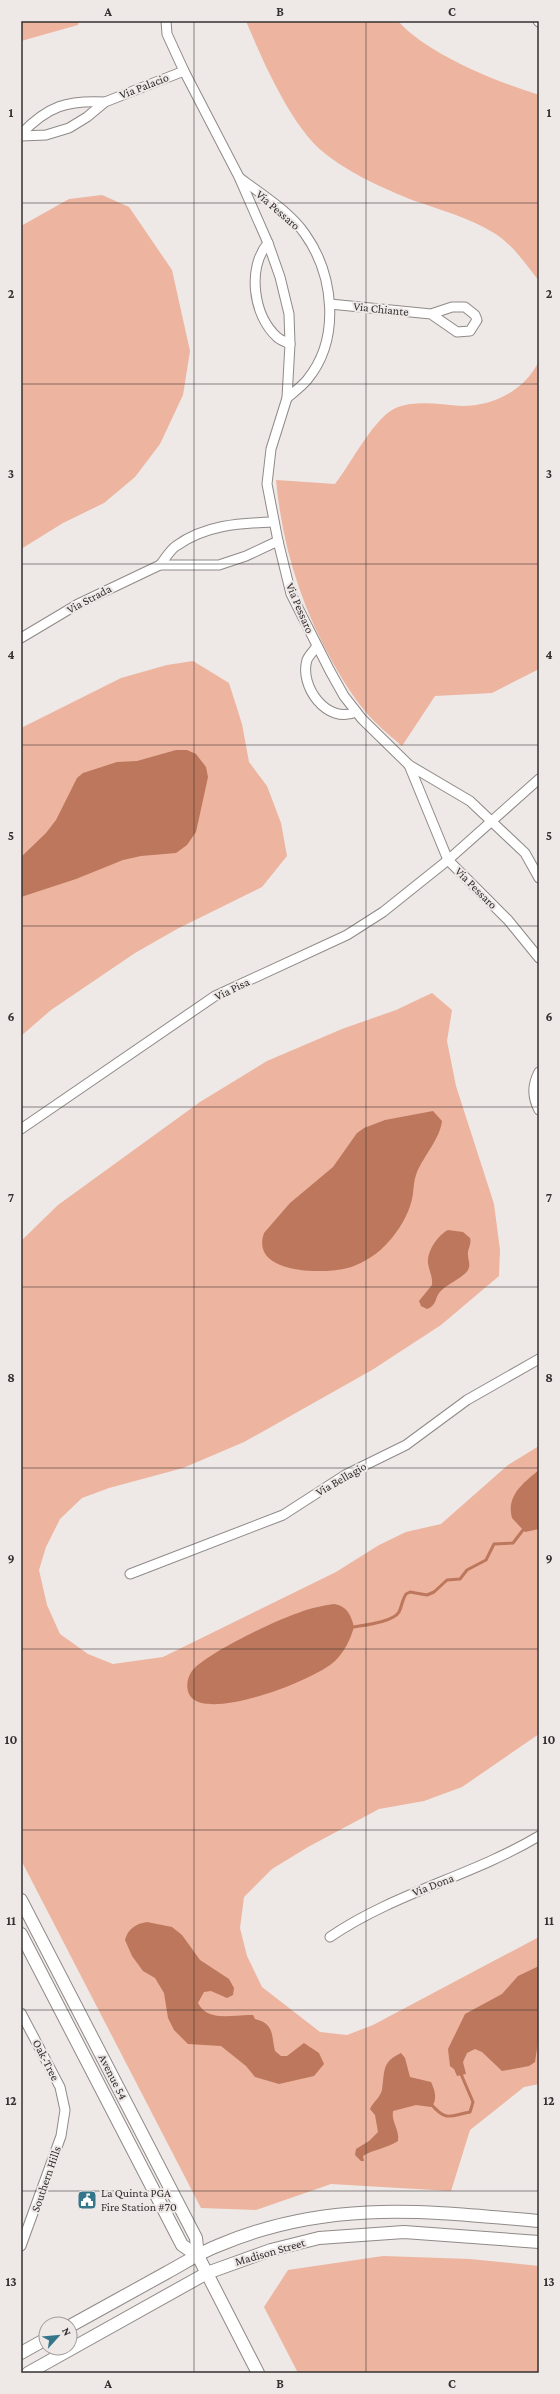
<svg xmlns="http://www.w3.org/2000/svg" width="560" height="2394" viewBox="0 0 560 2394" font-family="'Crimson Pro',serif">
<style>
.green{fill:#edb49f}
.water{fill:#bc775c}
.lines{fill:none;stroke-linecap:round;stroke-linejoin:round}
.stream{stroke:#bc775c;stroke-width:3}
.street-casing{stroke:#8f8a88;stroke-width:11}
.secondary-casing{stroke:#8f8a88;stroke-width:14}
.street{stroke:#fff;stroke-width:9}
.secondary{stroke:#fff;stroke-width:12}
.grid{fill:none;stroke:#333030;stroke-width:1;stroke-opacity:0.55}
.labels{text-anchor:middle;stroke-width:4;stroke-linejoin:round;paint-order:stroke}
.street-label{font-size:12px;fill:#333030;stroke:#eee8e6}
.poi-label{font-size:12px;fill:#333030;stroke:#eee8e6;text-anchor:start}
.neatline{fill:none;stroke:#333030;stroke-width:1.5}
.grid-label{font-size:13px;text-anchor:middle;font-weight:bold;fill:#333030}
</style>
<rect width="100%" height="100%" fill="#eee8e6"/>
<g class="green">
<path d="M21,21H79L78,25L21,41Z"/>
<path d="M246,21H398C427,54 497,82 539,95V281C526,264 512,244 494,233C470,218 441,210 415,201C384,189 347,172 322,151C290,124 262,59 246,21Z"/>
<path d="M102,195L129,207L172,270L190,351L183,395L160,444L135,477L104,503L63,523L21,549V226L69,199Z"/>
<path d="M539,361V669L492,693L435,696L402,746C393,738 384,731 375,722C358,705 345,684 333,663C301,606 282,545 276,480L335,484C351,464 375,415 398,407C419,400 441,405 462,406C494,406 525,390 539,361Z"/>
<path d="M193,661L229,683L242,724L249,762L267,786L281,823L287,856L262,887L177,929L135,953L51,1010L21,1036V728L121,678L167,665Z"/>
<path d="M432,993L452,1010L447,1041L456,1086L494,1204L500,1250L499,1276L441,1325L372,1370L244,1442L183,1468L109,1488L82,1498L60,1519L46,1547L39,1570L47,1605L60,1634L88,1654L113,1664L163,1657L336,1572L379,1545L406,1532L441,1524L508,1465L539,1446V1734L462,1787L424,1801L379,1809L308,1847L272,1869L244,1897L240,1928L247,1956L262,1987L320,2032L347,2035L373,2025L539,1937V2084L524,2087L470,2130L451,2191L331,2184L256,2210L201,2208L21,1860V1241L58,1205L200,1102L267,1061L342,1029L396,1010Z"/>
<path d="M383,2256L470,2259L539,2266V2373H298L264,2307L288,2270Z"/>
</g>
<g class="water">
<path d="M176,750H187L196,754L206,767L208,777L196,832L187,845L176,853L141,856L123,860L76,879L21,897V857L46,833L56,820L77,778L83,773L117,762L137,761Z"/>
<path d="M433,1111L442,1121C440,1138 424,1156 417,1172C413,1182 414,1190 412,1199C408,1218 393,1240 378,1252C368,1260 355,1267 343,1269C319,1274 250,1273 264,1233L290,1203L333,1167L357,1133L364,1128L385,1120Z"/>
<path d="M448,1230L463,1232L470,1238C472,1245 467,1249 468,1255C468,1261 471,1264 468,1270C463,1278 446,1284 439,1293C435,1299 436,1306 427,1309L421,1306L419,1301L432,1285C433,1277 429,1271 428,1263C427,1251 438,1235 448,1230Z"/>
<path d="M539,1470V1529L525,1532L512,1518C506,1496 523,1483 539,1470Z"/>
<path d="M334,1604C347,1606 351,1615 354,1627C350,1640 345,1651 335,1661C315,1680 216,1718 193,1699C185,1692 186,1679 192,1671C205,1654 276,1620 298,1613C310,1608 321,1606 334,1604Z"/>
<path d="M147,1922L172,1927L182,1935L200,1960L229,1979L234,1988L233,1995L227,1998L211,1991L204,1992L198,2003C208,2023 234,2014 253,2015L255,2019C275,2024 271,2035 275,2051L281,2056H287L304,2043L319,2053L324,2064L314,2076L279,2084L255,2077L246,2066L221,2046L188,2044L174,2030L168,2018L164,1993L155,1978L143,1971L132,1956L125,1940C128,1929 135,1924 147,1922Z"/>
<path d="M539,1966V2035L535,2062L529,2066L502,2071L482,2052L475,2049L467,2053L463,2062L466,2074L457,2076L454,2069L450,2066L448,2049L465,2014L502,1994L518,1976Z"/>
<path d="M401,2053L405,2058L410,2077L431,2082C435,2090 438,2101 431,2107L416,2105L393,2111C391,2122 400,2130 398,2141C387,2148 372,2150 363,2156L364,2161H361L355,2155L356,2149L369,2141L378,2132L375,2115L370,2109C373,2102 380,2098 382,2090C385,2072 381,2062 401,2053Z"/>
</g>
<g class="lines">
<g class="stream">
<path d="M354,1627C365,1625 393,1622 399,1612C402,1606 402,1600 406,1594L410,1592L427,1595L434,1592L447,1580L460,1579L467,1570L486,1560L494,1544L513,1543L523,1530"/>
<path d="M431,2104C447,2123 451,2115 470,2112L473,2102L461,2074"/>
</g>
<g class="street-casing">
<g id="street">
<path d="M166,21L167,34L184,71L239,177L268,243L280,277L289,314L290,344L287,398L271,449L267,484L278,541L291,594L330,671L344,696L362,719L409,765L470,801L525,853L539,878"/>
<path d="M538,21L539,22"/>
<path d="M21,134C48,106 67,100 105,102"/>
<path d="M21,136L46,135L69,128L87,117L105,102L184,71"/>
<path d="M240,178C262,195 289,211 305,234C334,275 341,339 307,380C302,386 294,392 287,398"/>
<path d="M268,243C247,268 253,315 277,337C280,340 286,342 290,344"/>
<path d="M330,304L431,314L452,307H465L475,315L477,320L470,331L457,332L431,314"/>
<path d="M160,565C165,559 170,550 176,546C205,525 239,523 274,522"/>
<path d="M21,638L78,604L160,565H219L246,556L278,541"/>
<path d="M316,647C314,651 309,655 307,660C299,686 327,725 356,712"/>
<path d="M409,765L448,860L508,920L539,958"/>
<path d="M539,1072C532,1085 532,1097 539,1110"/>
<path d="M21,1129L215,996L347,935L383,912L448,860L539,779"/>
<path d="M130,1574L283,1515L345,1475L406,1445L467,1400L539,1359"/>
<path d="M330,1937C394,1893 472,1876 539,1836"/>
<path d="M21,2013L60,2087L65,2110L61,2136L21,2246"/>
</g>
</g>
<g class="secondary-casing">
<g id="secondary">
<path d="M21,1900L196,2238L198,2256L258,2373"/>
<path d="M21,1934L182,2245L198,2256"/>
<path d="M70,2326C102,2308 134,2291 166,2273C183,2264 199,2253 217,2246C327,2199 424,2211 539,2221"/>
<path d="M21,2353L46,2339"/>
<path d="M28,2373L207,2273L271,2250L319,2238L404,2232L539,2242"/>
</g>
</g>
<use href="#street" class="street"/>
<use href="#secondary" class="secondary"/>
</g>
<path class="grid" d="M194,21V2373M366,21V2373M21,203H539M21,384H539M21,564H539M21,745H539M21,926H539M21,1107H539M21,1287H539M21,1468H539M21,1649H539M21,1830H539M21,2010H539M21,2191H539"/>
<defs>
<g id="civic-square" transform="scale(1)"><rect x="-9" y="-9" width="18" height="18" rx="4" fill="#36768a" stroke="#eee8e6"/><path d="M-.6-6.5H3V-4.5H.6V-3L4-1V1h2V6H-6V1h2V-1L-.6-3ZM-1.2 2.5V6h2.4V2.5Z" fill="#fff"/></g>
</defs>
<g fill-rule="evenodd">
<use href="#civic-square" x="87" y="2200"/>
</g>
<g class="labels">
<g class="street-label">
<text transform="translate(144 86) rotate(-21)" y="4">Via Palacio</text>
<text transform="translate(278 210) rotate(41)" y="4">Via Pessaro</text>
<text transform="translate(381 309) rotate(6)" y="4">Via Chiante</text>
<text transform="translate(89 599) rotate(-28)" y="4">Via Strada</text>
<text transform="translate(300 608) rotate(67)" y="4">Via Pessaro</text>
<text transform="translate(476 888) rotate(45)" y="4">Via Pessaro</text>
<text transform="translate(232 989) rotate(-26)" y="4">Via Pisa</text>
<text transform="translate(341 1479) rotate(-30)" y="4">Via Bellagio</text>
<text transform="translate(433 1885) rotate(-21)" y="4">Via Dona</text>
<text transform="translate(46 2060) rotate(63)" y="4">Oak-Tree</text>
<text transform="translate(113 2077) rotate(63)" y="4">Avenue 54</text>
<text transform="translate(46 2179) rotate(-71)" y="4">Southern Hills</text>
<text transform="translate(270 2252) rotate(-16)" y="4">Madison Street</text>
</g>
<g class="poi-label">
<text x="101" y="2197">La Quinta PGA<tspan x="101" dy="14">Fire Station #70</tspan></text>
</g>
</g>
<rect width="560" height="2394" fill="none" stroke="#eee8e6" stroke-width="44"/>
<g transform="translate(58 2336) rotate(63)"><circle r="19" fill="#eee8e6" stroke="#a39e9d"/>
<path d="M0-3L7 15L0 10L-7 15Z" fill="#36768a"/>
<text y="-6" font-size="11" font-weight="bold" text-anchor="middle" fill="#333030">N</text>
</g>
<rect x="22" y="22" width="516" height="2350" class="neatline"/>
<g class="grid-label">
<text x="108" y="16">A</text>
<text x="280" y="16">B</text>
<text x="452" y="16">C</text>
<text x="11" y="117">1</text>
<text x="549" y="117">1</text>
<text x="11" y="298">2</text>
<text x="549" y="298">2</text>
<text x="11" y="478">3</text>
<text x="549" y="478">3</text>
<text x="11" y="659">4</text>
<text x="549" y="659">4</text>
<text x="11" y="840">5</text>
<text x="549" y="840">5</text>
<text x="11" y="1021">6</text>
<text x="549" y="1021">6</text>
<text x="11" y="1202">7</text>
<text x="549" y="1202">7</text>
<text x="11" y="1382">8</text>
<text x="549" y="1382">8</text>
<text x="11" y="1563">9</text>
<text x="549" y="1563">9</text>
<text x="11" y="1744">10</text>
<text x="549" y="1744">10</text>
<text x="11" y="1925">11</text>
<text x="549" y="1925">11</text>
<text x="11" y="2105">12</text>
<text x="549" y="2105">12</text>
<text x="11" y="2286">13</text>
<text x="549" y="2286">13</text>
<text x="108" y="2388">A</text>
<text x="280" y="2388">B</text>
<text x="452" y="2388">C</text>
</g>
</svg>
